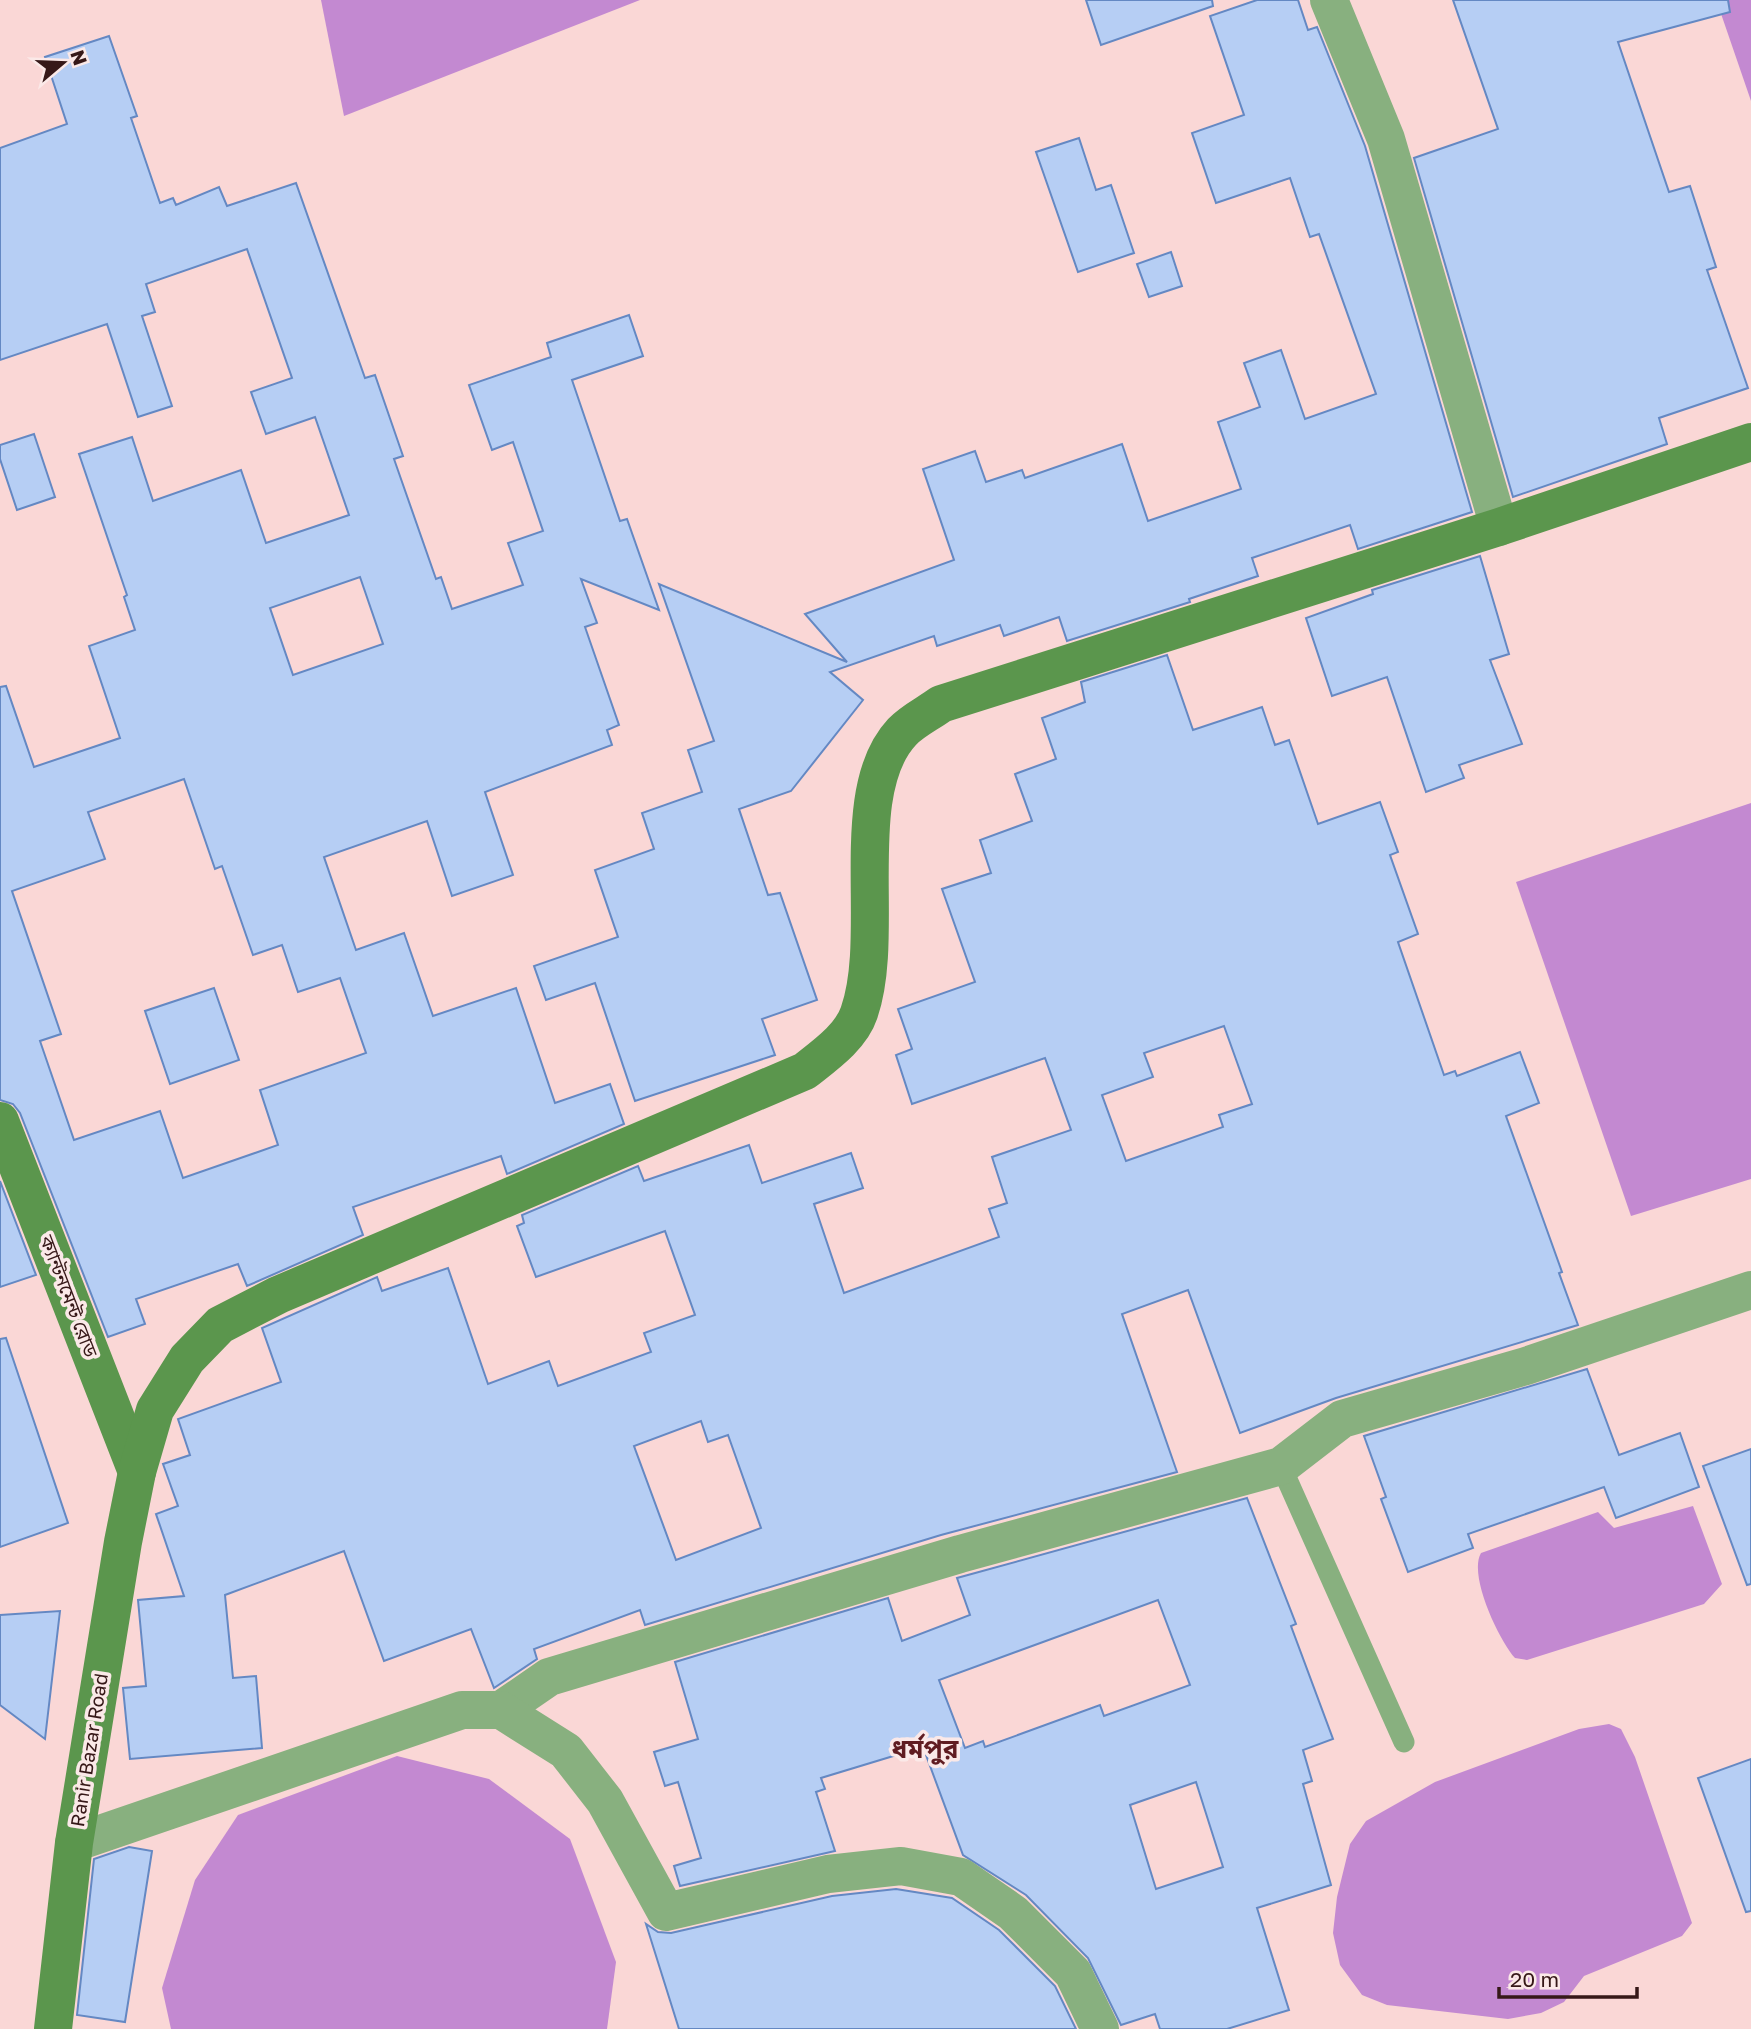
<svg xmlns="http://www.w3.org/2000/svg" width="1751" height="2029" viewBox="0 0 1751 2029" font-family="'Golos Text','Noto Sans Bengali',sans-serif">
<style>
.water{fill:#c389d1}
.building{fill:#b6cef4;stroke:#6488c3;stroke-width:2;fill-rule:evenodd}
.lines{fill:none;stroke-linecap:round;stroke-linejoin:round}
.lane{stroke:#88b07f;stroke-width:21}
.street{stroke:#88b07f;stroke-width:38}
.secondary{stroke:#5b964d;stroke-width:38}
.labels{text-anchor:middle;stroke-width:7;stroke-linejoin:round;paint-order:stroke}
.street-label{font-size:19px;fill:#361818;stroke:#fbe9e8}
.district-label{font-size:26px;font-weight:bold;fill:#601c21;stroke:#fbe9e8}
</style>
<rect width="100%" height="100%" fill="#fad7d6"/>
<g class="water">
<path d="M321,0H640L344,116Z"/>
<path d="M1719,0H1751V101L1718,5Z"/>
<path d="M1751,803V1179L1631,1216L1516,882Z"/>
<path d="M1693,1506L1722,1584L1704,1604L1527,1660L1515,1658C1499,1640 1468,1575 1481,1553L1598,1512L1614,1528Z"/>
<path d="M1609,1724L1621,1729L1635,1757L1692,1923L1682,1936L1584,1976L1564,2002L1541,2013L1508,2019L1387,2005L1362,1995L1340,1965L1333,1933L1337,1897L1350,1844L1366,1821L1435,1782L1579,1729Z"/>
<path d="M397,1756L489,1779L570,1839L616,1962L607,2029H171L162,1988L195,1880L238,1815Z"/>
</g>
<g class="building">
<path d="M1086,0H1212L1213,6L1101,45Z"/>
<path d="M1257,0H1298L1308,30L1317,27L1365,146L1472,512L1358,549L1350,525L1252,558L1258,576L1189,599L1190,602L1067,641L1059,617L1004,636L1000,625L937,646L934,636L830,672L863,700L791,791L739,809L768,895L780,893L817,1000L762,1019L775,1055L635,1101L595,983L546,1000L534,966L618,937L595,870L654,849L642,813L702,792L688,750L714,741L659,584L847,662L805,614L954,560L923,469L975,451L986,482L1022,470L1025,478L1122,444L1148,521L1241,489L1218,422L1260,407L1244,363L1281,350L1305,419L1376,394L1319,234L1310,237L1290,178L1216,203L1192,133L1244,115L1210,16Z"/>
<path d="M1453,0H1728L1730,12L1618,42L1669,192L1690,186L1716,267L1707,270L1748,388L1659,418L1667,444L1513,497L1414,158L1498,129Z"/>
<path d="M109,36L137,116L131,118L160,203L173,198L176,205L219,187L227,206L296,183L365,378L375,375L403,456L394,459L436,579L441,577L452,609L523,585L508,543L543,531L513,442L492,450L469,385L551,357L547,343L629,315L643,356L572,380L620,521L627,519L659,610L581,579L597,623L585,627L619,725L607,730L612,745L485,792L513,875L452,896L427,821L324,857L356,950L404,933L433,1016L516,988L555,1103L610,1084L624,1124L507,1174L501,1156L353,1207L363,1235L247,1286L238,1264L136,1299L145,1324L108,1337L20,1113L13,1104L0,1100V687L6,686L34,767L120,738L89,646L135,630L124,597L127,595L79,454L132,437L153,501L241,470L266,543L349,515L315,417L266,434L251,392L292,378L247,249L146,284L155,312L142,316L172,406L138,417L107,324L0,360V148L67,124L45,57ZM360,577L383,644L293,675L270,608ZM184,779L215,869L222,866L253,955L282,945L298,992L340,978L366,1053L260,1090L278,1145L183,1178L160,1111L74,1140L40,1041L61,1034L12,891L105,859L88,812Z"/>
<path d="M1079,138L1096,190L1111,185L1134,253L1078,272L1036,152Z"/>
<path d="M1171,252L1182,286L1149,297L1137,264Z"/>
<path d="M34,434L55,497L17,510L0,459V445Z"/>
<path d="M1480,556L1509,654L1490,660L1522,744L1459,765L1464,778L1426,792L1387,677L1332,696L1306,618L1373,594L1372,590Z"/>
<path d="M1167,655L1193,730L1262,707L1275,745L1289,740L1318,824L1380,802L1398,852L1390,855L1418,934L1398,942L1444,1075L1455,1071L1457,1076L1520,1052L1539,1103L1506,1116L1562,1272L1559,1273L1578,1325L1336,1398L1240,1433L1188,1290L1122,1314L1177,1472L941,1535L645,1625L640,1610L534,1649L537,1659L494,1688L471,1629L384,1661L344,1551L225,1595L233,1678L256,1676L262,1748L130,1759L123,1688L146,1686L138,1600L184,1596L156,1514L178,1506L163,1464L190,1455L178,1419L281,1382L262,1328L377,1277L382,1291L448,1268L488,1384L549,1361L558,1386L651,1352L644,1333L695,1315L665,1231L536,1277L517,1226L524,1223L522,1215L638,1166L644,1181L749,1145L762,1183L851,1153L863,1188L814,1204L844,1293L999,1237L989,1209L1007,1203L992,1157L1071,1130L1045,1058L912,1104L896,1055L912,1049L898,1009L975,982L942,889L991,873L980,840L1032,821L1015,774L1056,759L1042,718L1085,702L1081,682ZM1224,1026L1252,1104L1219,1115L1223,1127L1126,1161L1102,1095L1153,1077L1144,1053ZM701,1421L708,1442L728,1435L761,1528L676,1560L634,1446Z"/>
<path d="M214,988L239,1060L170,1084L145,1011Z"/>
<path d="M0,1181L36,1275L0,1287Z"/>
<path d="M6,1338L68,1523L0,1547V1339Z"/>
<path d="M1587,1369L1619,1455L1680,1433L1699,1487L1616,1518L1604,1487L1468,1534L1473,1548L1408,1572L1381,1499L1386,1497L1364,1436Z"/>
<path d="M1751,1449V1584L1747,1585L1703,1466Z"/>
<path d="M1247,1498L1296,1624L1291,1626L1333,1739L1303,1750L1312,1781L1303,1784L1331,1885L1257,1908L1289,2010L1227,2029H1160L1155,2014L1121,2025L1088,1958L1026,1895L963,1855L923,1747L821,1778L825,1789L816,1792L835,1851L680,1886L674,1866L701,1858L678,1782L665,1786L654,1752L698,1739L675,1662L888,1598L902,1641L970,1615L957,1578ZM1158,1600L1190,1685L1104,1716L1100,1705L985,1747L983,1741L965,1748L939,1680ZM1196,1782L1223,1867L1156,1889L1130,1805Z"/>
<path d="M60,1611L45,1739L0,1705V1615Z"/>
<path d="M1751,1759V1911L1746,1912L1698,1778Z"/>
<path d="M129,1847L152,1851L125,2022L77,2015L94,1859Z"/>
<path d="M896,1889L952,1898L999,1930L1055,1986L1076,2029H679L646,1924L658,1932L671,1933L832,1896Z"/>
</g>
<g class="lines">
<path class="lane" d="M1281,1466L1404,1742"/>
<g class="street">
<path d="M1329,0L1386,139L1499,527"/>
<path d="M501,1710L549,1677L960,1554L1281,1466L1342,1419L1526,1366L1751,1290"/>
<path d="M74,1843L462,1710H501L566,1751L605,1801L666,1912L828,1874L901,1866L961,1877L1013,1913L1073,1973L1100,2029"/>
</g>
<g class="secondary">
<path d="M0,1121L137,1472"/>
<path d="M53,2029L74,1843L123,1542L137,1472L155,1410L187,1359L220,1325L278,1295L805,1071C825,1055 851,1037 859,1013C887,934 845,793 902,732C912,721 929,713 941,704L1499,527L1751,442"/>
</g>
</g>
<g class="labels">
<g class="street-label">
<text transform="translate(69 1296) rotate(69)" y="7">ক্যান্টনমেন্ট রোড</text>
<text transform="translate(89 1750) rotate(-81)" y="7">Ranir Bazar Road</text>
</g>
<g class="district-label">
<text x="925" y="1758">ধর্মপুর</text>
</g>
</g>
<g transform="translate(63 63) rotate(71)" stroke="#fbe9e8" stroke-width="5" paint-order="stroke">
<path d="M0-5L12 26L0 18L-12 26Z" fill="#361818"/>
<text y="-10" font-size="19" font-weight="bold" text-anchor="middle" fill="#361818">N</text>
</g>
<path d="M1499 1987v10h138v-10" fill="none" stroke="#361818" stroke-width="3.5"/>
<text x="1510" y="1987" font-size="21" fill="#361818" stroke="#fbe9e8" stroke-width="5" paint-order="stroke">20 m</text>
</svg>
